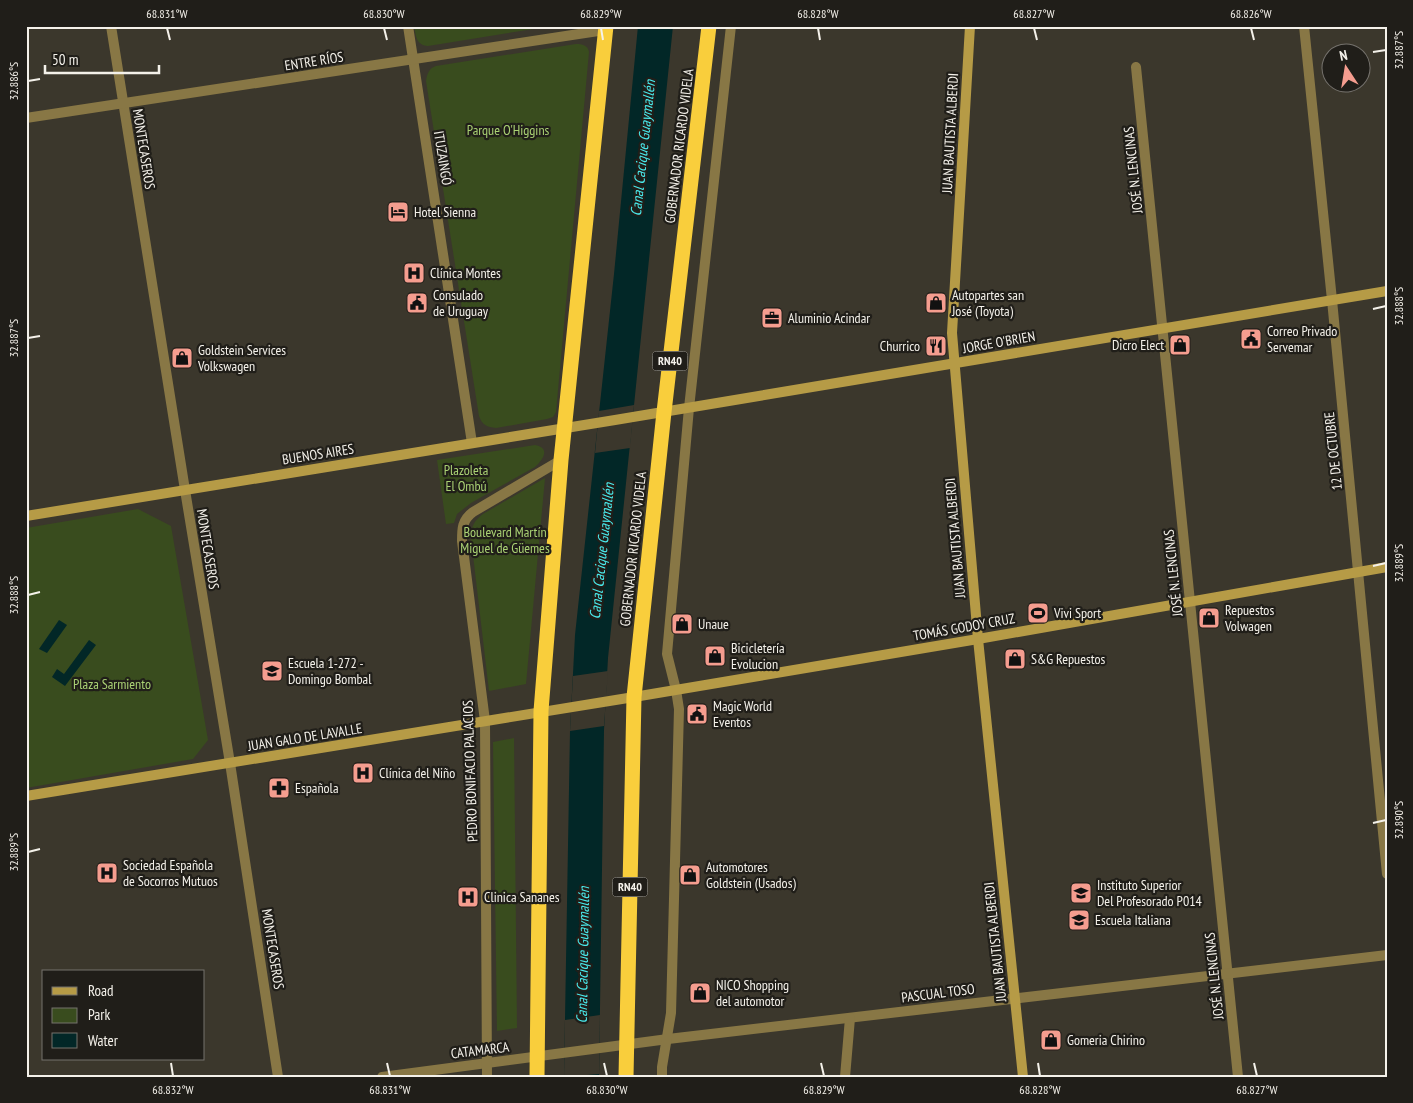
<svg xmlns="http://www.w3.org/2000/svg" width="1413" height="1103" viewBox="0 0 1413 1103" font-family="'PT Sans Narrow',sans-serif">
<style>
.green{fill:#394c1e}
.water{fill:#022727}
.pier{fill:#3b372c}
.lines{fill:none;stroke-linecap:round;stroke-linejoin:round}
.street{stroke:#887745;stroke-width:10}
.secondary{stroke:#b69b46;stroke-width:10}
.highway{stroke:#f9ce3c;stroke-width:15}
.ticks{fill:none;stroke:#f4f1ea;stroke-width:2}
.labels{text-anchor:middle;stroke-width:4.5;stroke-linejoin:round;paint-order:stroke}
.shield{fill:#201e19;stroke:#b4b2ab;stroke-width:1}
.shield-label{font-size:12px;font-weight:bold;fill:#f4f1ea}
.street-label{font-size:14px;fill:#f4f1ea;stroke:#201e19}
.park-label{font-size:14px;fill:#aad274;stroke:#201e19}
.poi-label{font-size:14px;fill:#f4f1ea;stroke:#201e19;text-anchor:start}
.water-label{font-size:15px;font-style:italic;fill:#49eaec;stroke:#201e19}
.neatline{fill:none;stroke:#f4f1ea;stroke-width:2}
.ticks-label{font-size:12px;text-anchor:middle;fill:#f4f1ea}
</style>
<rect width="100%" height="100%" fill="#3b372c"/>
<g class="green">
<path d="M414,26H552L428,46C416,45 416,36 414,26Z"/>
<path d="M576,44C582,44 588,45 589,52L556,412L553,417L547,419L496,428C487,427 482,425 479,416L426,81C427,74 429,68 436,66Z"/>
<path d="M535,445C551,448 543,460 535,467L485,495L471,503L457,514L454,523L446,524L437,460Z"/>
<path d="M545,478L526,684L489,691L471,538C471,526 474,521 483,514Z"/>
<path d="M138,509L171,526L208,740L193,759L26,788V528Z"/>
<path d="M514,738L517,1028L497,1031L493,742Z"/>
</g>
<g class="water">
<path d="M638,26H673L608,658L604,730L599,1077H564L570,731L575,635L614,274Z"/>
<path d="M59,620L67,625L47,653L39,649Z"/>
<path d="M89,640L96,645L65,686L52,677L57,669L64,674Z"/>
</g>
<g class="pier">
<path d="M634,405L630,448L595,453L599,411Z"/>
<path d="M608,671L604,726L570,731L573,676Z"/>
<path d="M600,1015L599,1074L564,1077L565,1020Z"/>
</g>
<g class="lines">
<g class="street">
<path d="M111,26L185,490L230,763L278,1077"/>
<path d="M408,26L472,443"/>
<path d="M1304,26L1332,300L1387,874"/>
<path d="M1136,67L1238,1077"/>
<path d="M26,118L605,30"/>
<path d="M382,1077L668,1039L1387,955"/>
<path d="M487,1077L485,721L462,541C462,529 462,520 473,512L561,460"/>
<path d="M662,1077V1067L671,1013L679,709L676,690L667,654L689,408L731,26"/>
<path d="M845,1077L850,1018"/>
</g>
<g class="secondary">
<path d="M970,26L952,333L978,639L1023,1077"/>
<path d="M26,516L615,420L1387,291"/>
<path d="M26,796L634,697L978,639L1387,567"/>
</g>
<g class="highway">
<path d="M537,1077L541,711L561,460L606,26"/>
<path d="M626,1077L634,697L664,412L709,26"/>
</g>
</g>
<path class="ticks" d="M167,28L170,40M384,28L387,40M601,28L603,40M818,28L820,40M1034,28L1037,40M1251,28L1254,40M1373,52L1386,50M28,81L40,79M1373,309L1386,306M28,338L40,336M1373,566L1386,563M28,595L40,592M1373,823L1386,820M28,852L40,849M171,1063L173,1076M387,1063L390,1076M604,1063L607,1076M821,1063L824,1076M1038,1063L1040,1076M1254,1063L1257,1076"/>
<defs>
<g id="hotel-square" transform="scale(1.125)"><rect x="-9" y="-9" width="18" height="18" rx="4" fill="#f59d8f" stroke="#201e19"/><path d="M-6-4.5h1.5V1H6V5H4.5V3h-9V5H-6ZM-4 0a1.8 1.8 0 1 1 3.6 0ZM.5 0V-2.5h3Q6-2.5 6 0Z" fill="#111"/></g>
<g id="hospital-square" transform="scale(1.125)"><rect x="-9" y="-9" width="18" height="18" rx="4" fill="#f59d8f" stroke="#201e19"/><path d="M-5-5h3v3.5h4V-5h3V5h-3V1.5h-4V5h-3Z" fill="#111"/></g>
<g id="civic-square" transform="scale(1.125)"><rect x="-9" y="-9" width="18" height="18" rx="4" fill="#f59d8f" stroke="#201e19"/><path d="M-.6-6.5H3V-4.5H.6V-3L4-1V1h2V6H-6V1h2V-1L-.6-3ZM-1.2 2.5V6h2.4V2.5Z" fill="#111"/></g>
<g id="shop-square" transform="scale(1.125)"><rect x="-9" y="-9" width="18" height="18" rx="4" fill="#f59d8f" stroke="#201e19"/><path d="M-5-2.5h2.3a2.7 3.5 0 0 1 5.4 0H5L5.5 6h-11ZM-1.5-2.5h3a1.5 2.3 0 0 0-3 0Z" fill="#111"/></g>
<g id="office-square" transform="scale(1.125)"><rect x="-9" y="-9" width="18" height="18" rx="4" fill="#f59d8f" stroke="#201e19"/><path d="M-6-3h4V-5.5h4V-3h4V5H-6ZM-1-4.5V-3h2v-1.5ZM-6 0V1H6V0Z" fill="#111"/></g>
<g id="restaurant-square" transform="scale(1.125)"><rect x="-9" y="-9" width="18" height="18" rx="4" fill="#f59d8f" stroke="#201e19"/><path d="M-5-6h1v4h1v-4h1v4h1v-4h1v5L-1.5 .5V6h-2V.5L-5-1ZM5-6V6H3V1.5H1.5Q1.5-4 5-6Z" fill="#111"/></g>
<g id="stadium-square" transform="scale(1.125)"><rect x="-9" y="-9" width="18" height="18" rx="4" fill="#f59d8f" stroke="#201e19"/><path d="M0-5a6.5 5 0 1 0 0 10a6.5 5 0 1 0 0-10ZM-3.5-1.8h7v3.6h-7Z" fill="#111"/></g>
<g id="school-square" transform="scale(1.125)"><rect x="-9" y="-9" width="18" height="18" rx="4" fill="#f59d8f" stroke="#201e19"/><path d="M0-5L7-2L0 1L-7-2ZM-4 1L0 2.5L4 1V4Q0 6-4 4Z" fill="#111"/></g>
<g id="pharmacy-square" transform="scale(1.125)"><rect x="-9" y="-9" width="18" height="18" rx="4" fill="#f59d8f" stroke="#201e19"/><path d="M-2-6h4v4h4v4h-4v4h-4v-4h-4v-4h4Z" fill="#111"/></g>
<g id="university-square" transform="scale(1.125)"><rect x="-9" y="-9" width="18" height="18" rx="4" fill="#f59d8f" stroke="#201e19"/><path d="M0-5L7-2L0 1L-7-2ZM-4 1L0 2.5L4 1V4Q0 6-4 4Z" fill="#111"/></g>
</defs>
<g fill-rule="evenodd">
<use href="#hotel-square" x="398" y="212"/>
<use href="#hospital-square" x="414" y="273"/>
<use href="#civic-square" x="417" y="303"/>
<use href="#shop-square" x="936" y="303"/>
<use href="#office-square" x="772" y="318"/>
<use href="#civic-square" x="1251" y="339"/>
<use href="#shop-square" x="1180" y="345"/>
<use href="#restaurant-square" x="936" y="346"/>
<use href="#shop-square" x="182" y="358"/>
<use href="#stadium-square" x="1038" y="613"/>
<use href="#shop-square" x="1209" y="618"/>
<use href="#shop-square" x="682" y="624"/>
<use href="#shop-square" x="715" y="656"/>
<use href="#shop-square" x="1015" y="659"/>
<use href="#school-square" x="272" y="671"/>
<use href="#civic-square" x="697" y="714"/>
<use href="#hospital-square" x="363" y="773"/>
<use href="#pharmacy-square" x="279" y="788"/>
<use href="#hospital-square" x="107" y="873"/>
<use href="#shop-square" x="690" y="875"/>
<use href="#university-square" x="1081" y="893"/>
<use href="#hospital-square" x="468" y="897"/>
<use href="#school-square" x="1079" y="920"/>
<use href="#shop-square" x="700" y="993"/>
<use href="#shop-square" x="1051" y="1040"/>
</g>
<g class="labels">
<g class="shield">
<rect x="652.5" y="351.5" width="35" height="19" rx="4"/>
<rect x="612.5" y="877.5" width="35" height="19" rx="4"/>
</g>
<g class="shield-label">
<text x="670" y="365">RN40</text>
<text x="630" y="891">RN40</text>
</g>
<g class="street-label">
<text transform="translate(314 61) rotate(-9)" y="5">ENTRE RÍOS</text>
<text transform="translate(950 133) rotate(-87)" y="5">JUAN BAUTISTA ALBERDI</text>
<text transform="translate(679 146) rotate(-83)" y="5">GOBERNADOR RICARDO VIDELA</text>
<text transform="translate(144 149) rotate(81)" y="5">MONTECASEROS</text>
<text transform="translate(443 158) rotate(81)" y="5">ITUZAINGÓ</text>
<text transform="translate(1133 170) rotate(-96)" y="5">JOSÉ N. LENCINAS</text>
<text transform="translate(999 342) rotate(-10)" y="5">JORGE O'BRIEN</text>
<text transform="translate(1333 451) rotate(-96)" y="5">12 DE OCTUBRE</text>
<text transform="translate(318 454) rotate(-9)" y="5">BUENOS AIRES</text>
<text transform="translate(955 538) rotate(-95)" y="5">JUAN BAUTISTA ALBERDI</text>
<text transform="translate(208 549) rotate(81)" y="5">MONTECASEROS</text>
<text transform="translate(633 549) rotate(-84)" y="5">GOBERNADOR RICARDO VIDELA</text>
<text transform="translate(1173 573) rotate(-96)" y="5">JOSÉ N. LENCINAS</text>
<text transform="translate(964 627) rotate(-10)" y="5">TOMÁS GODOY CRUZ</text>
<text transform="translate(305 737) rotate(-9)" y="5">JUAN GALO DE LAVALLE</text>
<text transform="translate(470 771) rotate(-92)" y="5">PEDRO BONIFACIO PALACIOS</text>
<text transform="translate(995 942) rotate(-96)" y="5">JUAN BAUTISTA ALBERDI</text>
<text transform="translate(273 949) rotate(81)" y="5">MONTECASEROS</text>
<text transform="translate(1214 976) rotate(-96)" y="5">JOSÉ N. LENCINAS</text>
<text transform="translate(938 993) rotate(-7)" y="5">PASCUAL TOSO</text>
<text transform="translate(480 1050) rotate(-7)" y="5">CATAMARCA</text>
</g>
<g class="park-label">
<text x="508" y="135">Parque O'Higgins</text>
<text x="466" y="475">Plazoleta<tspan x="466" dy="16">El Ombú</tspan></text>
<text x="505" y="537">Boulevard Martín<tspan x="505" dy="16">Miguel de Güemes</tspan></text>
<text x="112" y="689">Plaza Sarmiento</text>
</g>
<g class="poi-label">
<text x="414" y="217">Hotel Sienna</text>
<text x="430" y="278">Clínica Montes</text>
<text x="433" y="300">Consulado<tspan x="433" dy="16">de Uruguay</tspan></text>
<text x="952" y="300">Autopartes san<tspan x="952" dy="16">José (Toyota)</tspan></text>
<text x="788" y="323">Aluminio Acindar</text>
<text x="1267" y="336">Correo Privado<tspan x="1267" dy="16">Servemar</tspan></text>
<text x="1164" y="350" text-anchor="end">Dicro Elect</text>
<text x="920" y="351" text-anchor="end">Churrico</text>
<text x="198" y="355">Goldstein Services<tspan x="198" dy="16">Volkswagen</tspan></text>
<text x="1225" y="615">Repuestos<tspan x="1225" dy="16">Volwagen</tspan></text>
<text x="1054" y="618">Vivi Sport</text>
<text x="698" y="629">Unaue</text>
<text x="731" y="653">Bicicletería<tspan x="731" dy="16">Evolucion</tspan></text>
<text x="1031" y="664">S&amp;G Repuestos</text>
<text x="288" y="668">Escuela 1-272 -<tspan x="288" dy="16">Domingo Bombal</tspan></text>
<text x="713" y="711">Magic World<tspan x="713" dy="16">Eventos</tspan></text>
<text x="379" y="778">Clínica del Niño</text>
<text x="295" y="793">Española</text>
<text x="123" y="870">Sociedad Española<tspan x="123" dy="16">de Socorros Mutuos</tspan></text>
<text x="706" y="872">Automotores<tspan x="706" dy="16">Goldstein (Usados)</tspan></text>
<text x="1097" y="890">Instituto Superior<tspan x="1097" dy="16">Del Profesorado P014</tspan></text>
<text x="484" y="902">Clinica Sananes</text>
<text x="1095" y="925">Escuela Italiana</text>
<text x="716" y="990">NICO Shopping<tspan x="716" dy="16">del automotor</tspan></text>
<text x="1067" y="1045">Gomeria Chirino</text>
</g>
<g class="water-label">
<text transform="translate(643 148) rotate(-84)" y="5">Canal Cacique Guaymallén</text>
<text transform="translate(602 551) rotate(-84)" y="5">Canal Cacique Guaymallén</text>
<text transform="translate(583 955) rotate(-89)" y="5">Canal Cacique Guaymallén</text>
</g>
</g>
<rect width="1413" height="1103" fill="none" stroke="#201e19" stroke-width="55"/>
<rect x="42" y="970" width="162" height="90" fill="#201e19" stroke="#75726d"/>
<rect x="52" y="987" width="25" height="8" fill="#b69b46" stroke="#75726d"/>
<text x="88" y="996" font-size="15" fill="#f4f1ea">Road</text>
<rect x="52" y="1008" width="25" height="15" fill="#394c1e" stroke="#75726d"/>
<text x="88" y="1020" font-size="15" fill="#f4f1ea">Park</text>
<rect x="52" y="1033" width="25" height="15" fill="#022727" stroke="#75726d"/>
<text x="88" y="1046" font-size="15" fill="#f4f1ea">Water</text>
<g transform="translate(1346 68) rotate(348)"><circle r="24" fill="#201e19" stroke="#75726d"/>
<path d="M0-4L9 19L0 12L-9 19Z" fill="#f59d8f"/>
<text y="-8" font-size="14" font-weight="bold" text-anchor="middle" fill="#f4f1ea">N</text>
</g>
<path d="M45 65v8h114v-8" fill="none" stroke="#f4f1ea" stroke-width="2.5"/>
<text x="52" y="65" font-size="15" fill="#f4f1ea" stroke="#201e19" stroke-width="4" paint-order="stroke">50 m</text>
<rect x="28" y="28" width="1358" height="1048" class="neatline"/>
<g class="ticks-label">
<text x="167" y="18">68.831°W</text>
<text x="384" y="18">68.830°W</text>
<text x="601" y="18">68.829°W</text>
<text x="818" y="18">68.828°W</text>
<text x="1034" y="18">68.827°W</text>
<text x="1251" y="18">68.826°W</text>
<text transform="translate(1399 50) rotate(-90)" y="4">32.887°S</text>
<text transform="translate(14 81) rotate(-90)" y="4">32.886°S</text>
<text transform="translate(1399 306) rotate(-90)" y="4">32.888°S</text>
<text transform="translate(14 338) rotate(-90)" y="4">32.887°S</text>
<text transform="translate(1399 563) rotate(-90)" y="4">32.889°S</text>
<text transform="translate(14 595) rotate(-90)" y="4">32.888°S</text>
<text transform="translate(1399 820) rotate(-90)" y="4">32.890°S</text>
<text transform="translate(14 852) rotate(-90)" y="4">32.889°S</text>
<text x="173" y="1094">68.832°W</text>
<text x="390" y="1094">68.831°W</text>
<text x="607" y="1094">68.830°W</text>
<text x="824" y="1094">68.829°W</text>
<text x="1040" y="1094">68.828°W</text>
<text x="1257" y="1094">68.827°W</text>
</g>
</svg>
